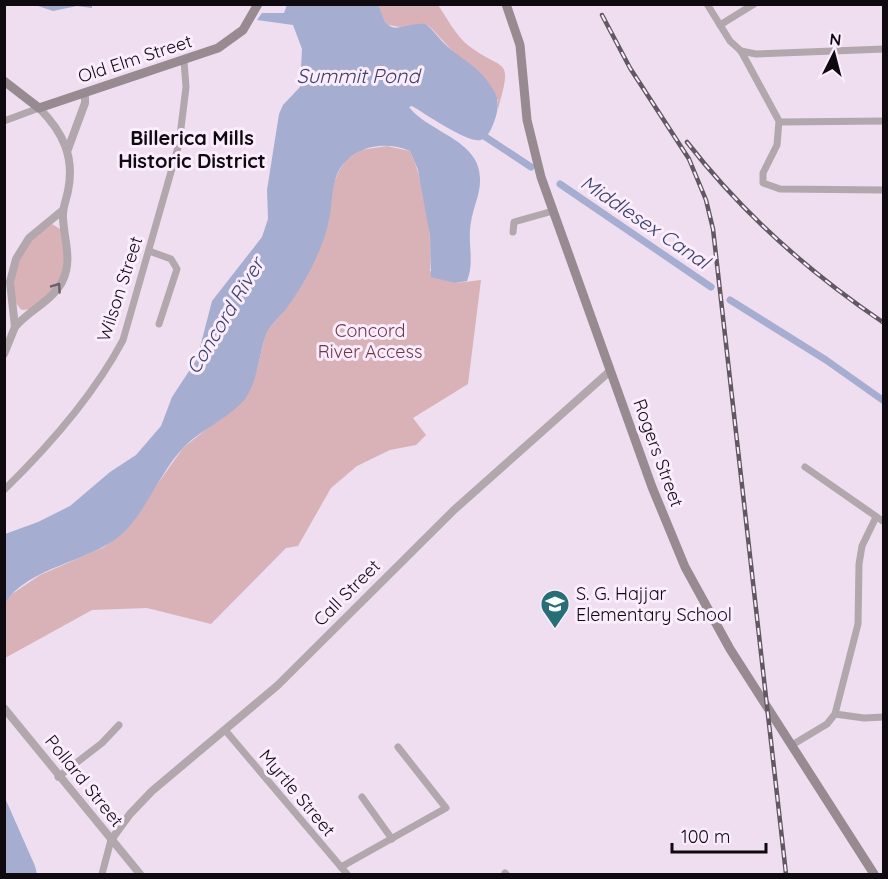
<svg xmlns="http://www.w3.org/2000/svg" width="888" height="879" viewBox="0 0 888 879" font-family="Quicksand,sans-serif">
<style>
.green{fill:#d9b2b8}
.water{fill:#a5aed1}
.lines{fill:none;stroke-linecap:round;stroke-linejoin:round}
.canal{stroke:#a5aed1;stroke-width:7}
.minor{stroke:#b1a7ac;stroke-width:7}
.tertiary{stroke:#b1a7ac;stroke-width:8}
.secondary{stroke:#988a91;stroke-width:9}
.rail-casing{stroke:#615862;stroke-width:4.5}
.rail{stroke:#fbecfe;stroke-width:2;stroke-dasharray:7;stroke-linecap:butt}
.oneway{stroke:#686066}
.labels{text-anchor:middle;stroke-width:6;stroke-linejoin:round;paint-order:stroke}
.street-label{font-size:18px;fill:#0f0a10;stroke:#fbecfe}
.park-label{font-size:18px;fill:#713844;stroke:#fbecfe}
.poi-label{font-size:18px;fill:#0f0a10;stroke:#fbecfe;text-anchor:start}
.water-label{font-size:20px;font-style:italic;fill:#394271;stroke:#fbecfe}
.neighbourhood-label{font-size:20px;font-weight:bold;fill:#0f0a10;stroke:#fbecfe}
</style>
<rect width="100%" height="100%" fill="#eedef0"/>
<g class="green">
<path d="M379,5H438C447,18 456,36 469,46C505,73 513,55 498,109V100L432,29L426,24L406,28L388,25L382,17Z"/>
<path d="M387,146L410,151C425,184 433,235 430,271L455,283L481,280L468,384L413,418L426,435L416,445L390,450L357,466L331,488L298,546L286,548L211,624L147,608L92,610L5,658V603L9,596L40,575L104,547L122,534L183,448L245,398L257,370L266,331L283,313L328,225L333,185L339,171L346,160L361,150Z"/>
<path d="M52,224L65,232L63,279L32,309L22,310C8,299 11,266 19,252C24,242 43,231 52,224Z"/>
</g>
<g class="water">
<path d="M35,5L92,4V8L77,6L53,11Z"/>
<path d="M287,5H379C388,42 401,22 426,24C434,31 440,40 448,47C467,63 481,68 494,91C500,101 498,111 494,122C492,128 488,137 481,140C469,144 424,113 412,106L409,107C429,133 482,140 480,181C480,195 473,208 471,222C467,243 475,261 467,281L455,283L431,277L430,236L418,170L410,151C389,142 363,144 346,161C329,178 334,203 328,225C320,256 302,288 283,313C277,320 269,326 266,334C259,354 258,381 245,399C229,418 202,429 184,447C161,470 145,514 121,535C89,562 28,567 5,603V534L38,522L70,506L110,472L136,455L161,426L172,397L197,359L212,301L262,237L268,219L267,190L279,114L283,105L300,87L302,49L293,25L257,20L262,13H284Z"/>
<path d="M5,798L35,866L37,874H5Z"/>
</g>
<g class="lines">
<g class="canal">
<path d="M478,132L531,167"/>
<path d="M560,184L711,287"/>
<path d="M730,300L826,360L884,401"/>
</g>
<g class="minor">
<path d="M707,4L730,41L741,51L779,121L777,145L763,173V183L780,189L884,190"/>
<path d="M720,25L754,4"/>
<path d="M741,51L756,54L884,49"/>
<path d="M4,121L39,108"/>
<path d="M780,122L884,121"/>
<path d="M513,232L514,222L553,211"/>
<path d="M149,251L171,259L177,269L159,324"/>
<path d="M805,467L884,522"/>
<path d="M4,490C49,446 94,395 123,340L179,144L186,87L184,61"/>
<path d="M835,714L864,718L884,717"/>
<path d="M225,730L347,874"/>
<path d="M792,745L827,724L835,714L858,624L859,564L862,546L876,517"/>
<path d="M58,777L102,743L119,725"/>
<path d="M362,797L392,839"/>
<path d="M341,867L446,808L398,747"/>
<path d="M505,873L506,874"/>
<path d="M102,874L111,840"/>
</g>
<g class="tertiary">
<path d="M68,149L85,103V93"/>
<path d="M15,327C29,310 51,302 62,282C73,260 64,241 63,218C62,209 66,201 68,191C75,157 63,132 39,108"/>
<path d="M4,354L15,327L10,282L16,259L29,238L63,210"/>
<path d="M4,708L140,874"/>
<path d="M111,840L130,814L152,791L278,685L454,510L610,371"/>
</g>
<g class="secondary">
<path d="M506,4L520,45L527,120L541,177L652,487L685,567L730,649L874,874"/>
<path d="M4,81L39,108L218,48L243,30L258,4"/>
</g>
<g class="rail-casing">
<g id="rail">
<path d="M602,15L630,68L689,159L706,200L713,229L786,874"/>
<path d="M687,142C742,213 810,273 884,323"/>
</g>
</g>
<use href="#rail" class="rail"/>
</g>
<defs><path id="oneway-chevron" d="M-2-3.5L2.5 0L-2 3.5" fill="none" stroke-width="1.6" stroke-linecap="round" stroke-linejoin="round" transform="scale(1.5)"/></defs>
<use class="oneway" href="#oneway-chevron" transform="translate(57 287) rotate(-55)"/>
<defs>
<g id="school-pin" transform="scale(1.5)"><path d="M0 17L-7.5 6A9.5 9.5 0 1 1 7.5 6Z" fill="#256f76" stroke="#fbecfe"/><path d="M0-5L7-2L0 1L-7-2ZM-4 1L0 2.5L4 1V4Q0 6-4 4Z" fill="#fff"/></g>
</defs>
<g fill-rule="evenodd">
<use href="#school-pin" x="555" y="604"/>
</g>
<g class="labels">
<g class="street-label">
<text transform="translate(135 59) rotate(-18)" y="6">Old Elm Street</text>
<text transform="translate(120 289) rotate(-72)" y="6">Wilson Street</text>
<text transform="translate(658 453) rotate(70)" y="6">Rogers Street</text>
<text transform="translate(347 593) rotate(-45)" y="6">Call Street</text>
<text transform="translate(84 781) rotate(51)" y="6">Pollard Street</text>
<text transform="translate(297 793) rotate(50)" y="6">Myrtle Street</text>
</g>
<g class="park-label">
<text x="370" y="337">Concord<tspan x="370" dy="21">River Access</tspan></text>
</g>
<g class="poi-label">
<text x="576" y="600">S. G. Hajjar<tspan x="576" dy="21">Elementary School</tspan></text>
</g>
<g class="water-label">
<text x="358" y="83">Summit Pond</text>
<text transform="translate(645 222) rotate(34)" y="7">Middlesex Canal</text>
<text transform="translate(225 316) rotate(-59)" y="7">Concord River</text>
</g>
<g class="neighbourhood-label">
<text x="192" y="145">Billerica Mills<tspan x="192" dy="23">Historic District</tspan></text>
</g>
</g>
<rect width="888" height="879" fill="none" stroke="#0f0a10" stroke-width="12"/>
<g transform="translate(834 54) rotate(6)" stroke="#fbecfe" stroke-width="4.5" paint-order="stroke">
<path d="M0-4.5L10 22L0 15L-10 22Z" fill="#0f0a10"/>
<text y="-9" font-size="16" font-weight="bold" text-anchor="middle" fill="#0f0a10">N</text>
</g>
<path d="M672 843v9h94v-9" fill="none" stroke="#0f0a10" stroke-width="3"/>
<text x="681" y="843" font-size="18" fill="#0f0a10" stroke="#fbecfe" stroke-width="4.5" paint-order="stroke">100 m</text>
</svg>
